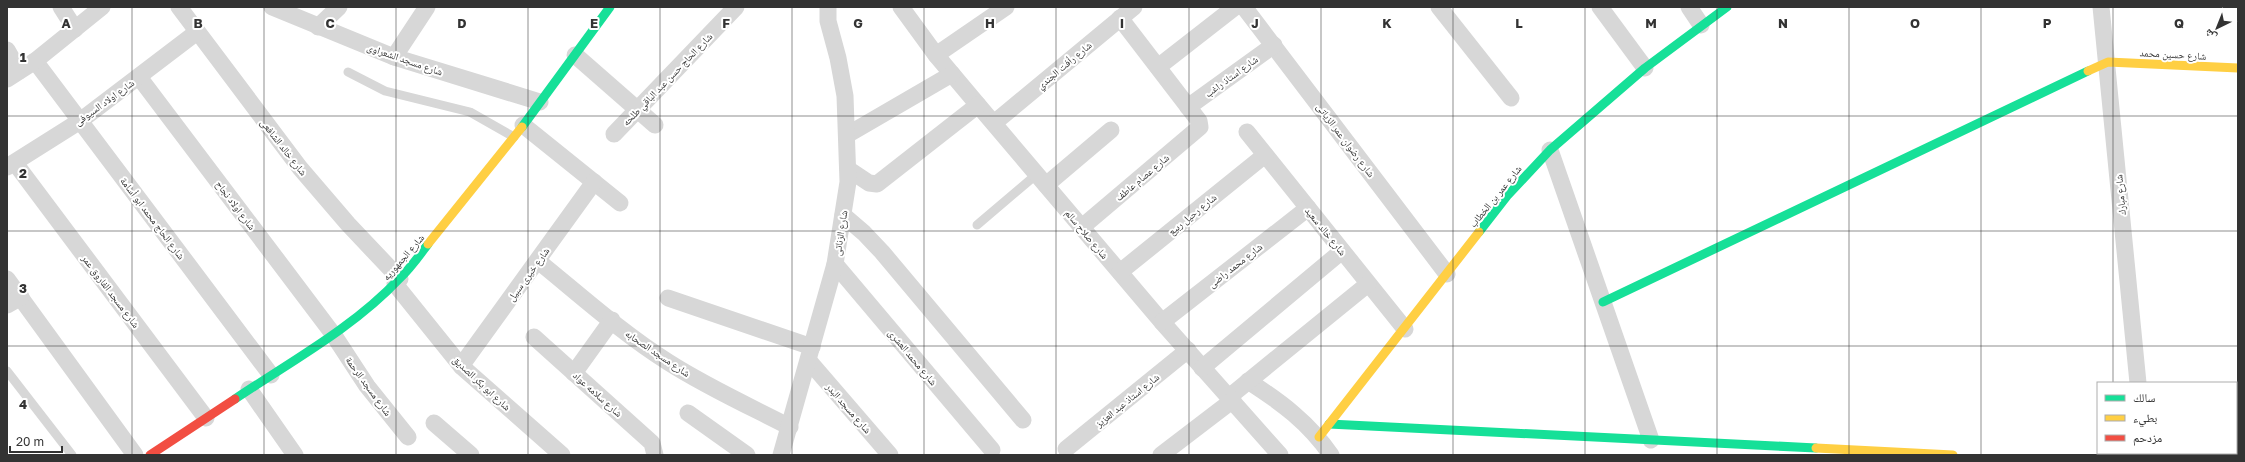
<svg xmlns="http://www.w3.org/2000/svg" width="2245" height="462" viewBox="0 0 2245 462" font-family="'Golos Text','Noto Naskh Arabic',sans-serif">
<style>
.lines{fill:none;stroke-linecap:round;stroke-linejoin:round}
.lane{stroke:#d7d7d7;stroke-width:9}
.street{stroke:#d7d7d7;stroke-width:17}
.fast{stroke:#16e098;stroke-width:9}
.slow{stroke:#ffcf43;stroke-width:9}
.jam{stroke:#f24e42;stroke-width:9}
.grid{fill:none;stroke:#333;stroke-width:1;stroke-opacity:0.55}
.labels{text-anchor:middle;stroke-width:4;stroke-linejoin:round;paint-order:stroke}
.street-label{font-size:10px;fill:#333;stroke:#fff}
.grid-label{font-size:13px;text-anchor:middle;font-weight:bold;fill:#333;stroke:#fff;stroke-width:4;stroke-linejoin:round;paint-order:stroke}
</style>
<rect width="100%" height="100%" fill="#fff"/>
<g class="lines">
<g class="lane">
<path d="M348,72L385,91L470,112L514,137"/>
<path d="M977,225L1037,174"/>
<path d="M7,371L72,455"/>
</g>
<g class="street">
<path d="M61,7L75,29"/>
<path d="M179,7L300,168L348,224L400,279"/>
<path d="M272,7L394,57L540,102"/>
<path d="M901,7L936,55L978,105L1162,322L1280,455"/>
<path d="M1244,7L1447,274"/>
<path d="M1439,7L1511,98"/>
<path d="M1600,7L1645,68"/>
<path d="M1689,7L1701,25"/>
<path d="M2101,7L2138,383"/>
<path d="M318,27L339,7"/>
<path d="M7,50L19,71"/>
<path d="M575,55L655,125"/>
<path d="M936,55L1006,7"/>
<path d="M394,57L427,7"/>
<path d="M35,61L271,375"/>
<path d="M1158,67L1235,7"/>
<path d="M139,77L333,334L367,386L408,437"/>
<path d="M7,79L35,61L102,7"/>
<path d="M1188,107L1274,45"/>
<path d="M994,123L1134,7"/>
<path d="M523,125L620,203"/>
<path d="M1247,132L1405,329"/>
<path d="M614,134L736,7"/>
<path d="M847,135L952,74"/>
<path d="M1550,150L1651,440"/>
<path d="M15,163L206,418"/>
<path d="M7,167L80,121L197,32"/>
<path d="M848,169L869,183L877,184L978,105"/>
<path d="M1046,185L1111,130"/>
<path d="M843,215L864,233L882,252L1023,420"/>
<path d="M1082,227L1200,127L1199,121L1120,18"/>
<path d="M538,261C580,295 622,333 668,362C707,387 749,406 790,427"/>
<path d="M835,264L992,450"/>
<path d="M1120,272L1265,155"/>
<path d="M7,279L135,455"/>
<path d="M395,284L461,366L562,455"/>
<path d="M668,298L812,347"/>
<path d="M7,305L21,297"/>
<path d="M1162,322L1308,208"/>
<path d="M534,337L652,443L655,455"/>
<path d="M809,361L890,455"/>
<path d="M461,366L594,182"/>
<path d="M1202,368L1342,251"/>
<path d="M574,373L612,320"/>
<path d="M1248,381C1281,402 1309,423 1331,455"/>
<path d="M249,389L295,455"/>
<path d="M1229,397L1368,284"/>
<path d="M688,413L747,455"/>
<path d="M434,423L471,455"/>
<path d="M1066,449L1188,350"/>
<path d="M2144,453L2145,455"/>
<path d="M781,455L835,264L848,182L845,96L838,58L828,21V7"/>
<path d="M1161,455L1233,400"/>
</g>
<g class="fast">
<path d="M522,127L610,7"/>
<path d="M1479,232L1507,196L1550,150L1645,68L1727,7"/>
<path d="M1603,302L2088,71"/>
<path d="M235,399C290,362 353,328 399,279C410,269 419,256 428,244"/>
<path d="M1329,424L1816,448"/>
</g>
<g class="slow">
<path d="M2088,71L2108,62L2238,68"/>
<path d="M428,244L522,127"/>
<path d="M1319,437L1479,232"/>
<path d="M1816,448L1953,455"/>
</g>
<path class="jam" d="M150,455L235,399"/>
</g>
<path class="grid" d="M132,7V455M264,7V455M396,7V455M528,7V455M660,7V455M792,7V455M924,7V455M1056,7V455M1189,7V455M1321,7V455M1453,7V455M1585,7V455M1717,7V455M1849,7V455M1981,7V455M2113,7V383M7,116H2238M7,231H2238M7,346H2238M2113,453V455"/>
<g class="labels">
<g class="street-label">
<text transform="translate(2173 54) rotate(3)" y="4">شارع حسين محمد</text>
<text transform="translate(405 59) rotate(19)" y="4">شارع مسجد الشعراوى</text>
<text transform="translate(1064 65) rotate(-40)" y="4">شارع رأفت الجندي</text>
<text transform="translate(1231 76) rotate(-36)" y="4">شارع استاذ راغب</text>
<text transform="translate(667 79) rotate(-46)" y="4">شارع الحاج حسن عبد الباقي طلحه</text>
<text transform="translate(104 102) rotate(-36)" y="4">شارع اولاد السيوفى</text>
<text transform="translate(1346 140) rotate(53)" y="4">شارع رضوان عمر الزياتى</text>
<text transform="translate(284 147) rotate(52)" y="4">شارع خالد الشافعى</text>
<text transform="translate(1142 177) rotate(-40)" y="4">شارع عصام عاطف</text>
<text transform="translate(2120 195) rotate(-95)" y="4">شارع مبارك</text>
<text transform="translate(1495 196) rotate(-51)" y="4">شارع عمر بن الخطاب</text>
<text transform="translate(236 205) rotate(53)" y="4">شارع اولاد نجاح</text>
<text transform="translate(1192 214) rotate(-39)" y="4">شارع رحيل ربيع</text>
<text transform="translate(153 218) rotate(53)" y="4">شارع الحاج محمد ابو أسامة</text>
<text transform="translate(1326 231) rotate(51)" y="4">شارع خالد سعيد</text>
<text transform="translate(840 233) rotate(-81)" y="4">شارع الزناتى</text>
<text transform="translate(1087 234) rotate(50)" y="4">شارع صلاح سالم</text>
<text transform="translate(403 257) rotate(-49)" y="4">شارع الجمهوريه</text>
<text transform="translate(1235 265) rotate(-38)" y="4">شارع محمد راضى</text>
<text transform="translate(528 274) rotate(-54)" y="4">شارع خيرى سبيل</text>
<text transform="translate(111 291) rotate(53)" y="4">شارع مسجد الفاروق عمر</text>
<text transform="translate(658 353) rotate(34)" y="4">شارع مسجد الصحابه</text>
<text transform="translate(913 357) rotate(50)" y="4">شارع محمد العشرى</text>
<text transform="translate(482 383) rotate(43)" y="4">شارع ابو بكر الصديق</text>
<text transform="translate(369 386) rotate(54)" y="4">شارع مسجد الرحمة</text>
<text transform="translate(598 394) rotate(42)" y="4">شارع سلامه عواد</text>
<text transform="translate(1127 400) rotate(-39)" y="4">شارع استاذ عبد العزيز</text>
<text transform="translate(849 408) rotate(49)" y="4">شارع مسجد البدر</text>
</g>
</g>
<g class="grid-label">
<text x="66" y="28">A</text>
<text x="198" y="28">B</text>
<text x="330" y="28">C</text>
<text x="462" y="28">D</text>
<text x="594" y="28">E</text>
<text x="726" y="28">F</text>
<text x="858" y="28">G</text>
<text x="990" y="28">H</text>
<text x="1122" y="28">I</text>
<text x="1255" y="28">J</text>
<text x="1387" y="28">K</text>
<text x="1519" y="28">L</text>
<text x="1651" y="28">M</text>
<text x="1783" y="28">N</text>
<text x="1915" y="28">O</text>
<text x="2047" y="28">P</text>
<text x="2179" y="28">Q</text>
<text x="23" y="62">1</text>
<text x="23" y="178">2</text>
<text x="23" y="293">3</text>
<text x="23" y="409">4</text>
</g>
<rect width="2245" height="462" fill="none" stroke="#333333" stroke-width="16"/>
<rect x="2097" y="382" width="140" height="72" fill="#ffffff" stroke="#adadad"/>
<rect x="2105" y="395" width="20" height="6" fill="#16e098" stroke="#adadad"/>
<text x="2133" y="402" font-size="12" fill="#333333">سالك</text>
<rect x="2105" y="415" width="20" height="6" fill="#ffcf43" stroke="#adadad"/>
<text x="2133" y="422" font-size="12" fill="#333333">بطيء</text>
<rect x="2105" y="435" width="20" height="6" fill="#f24e42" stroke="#adadad"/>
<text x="2133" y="442" font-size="12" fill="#333333">مزدحم</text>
<g transform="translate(2217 28) rotate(223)" stroke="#ffffff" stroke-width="3" paint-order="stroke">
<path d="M0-3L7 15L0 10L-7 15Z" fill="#333333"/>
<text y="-6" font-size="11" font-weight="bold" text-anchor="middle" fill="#333333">ش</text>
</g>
<path d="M10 446v6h52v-6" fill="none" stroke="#333333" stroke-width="2"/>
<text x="16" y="446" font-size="12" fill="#333333" stroke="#ffffff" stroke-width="3" paint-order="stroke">20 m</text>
</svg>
